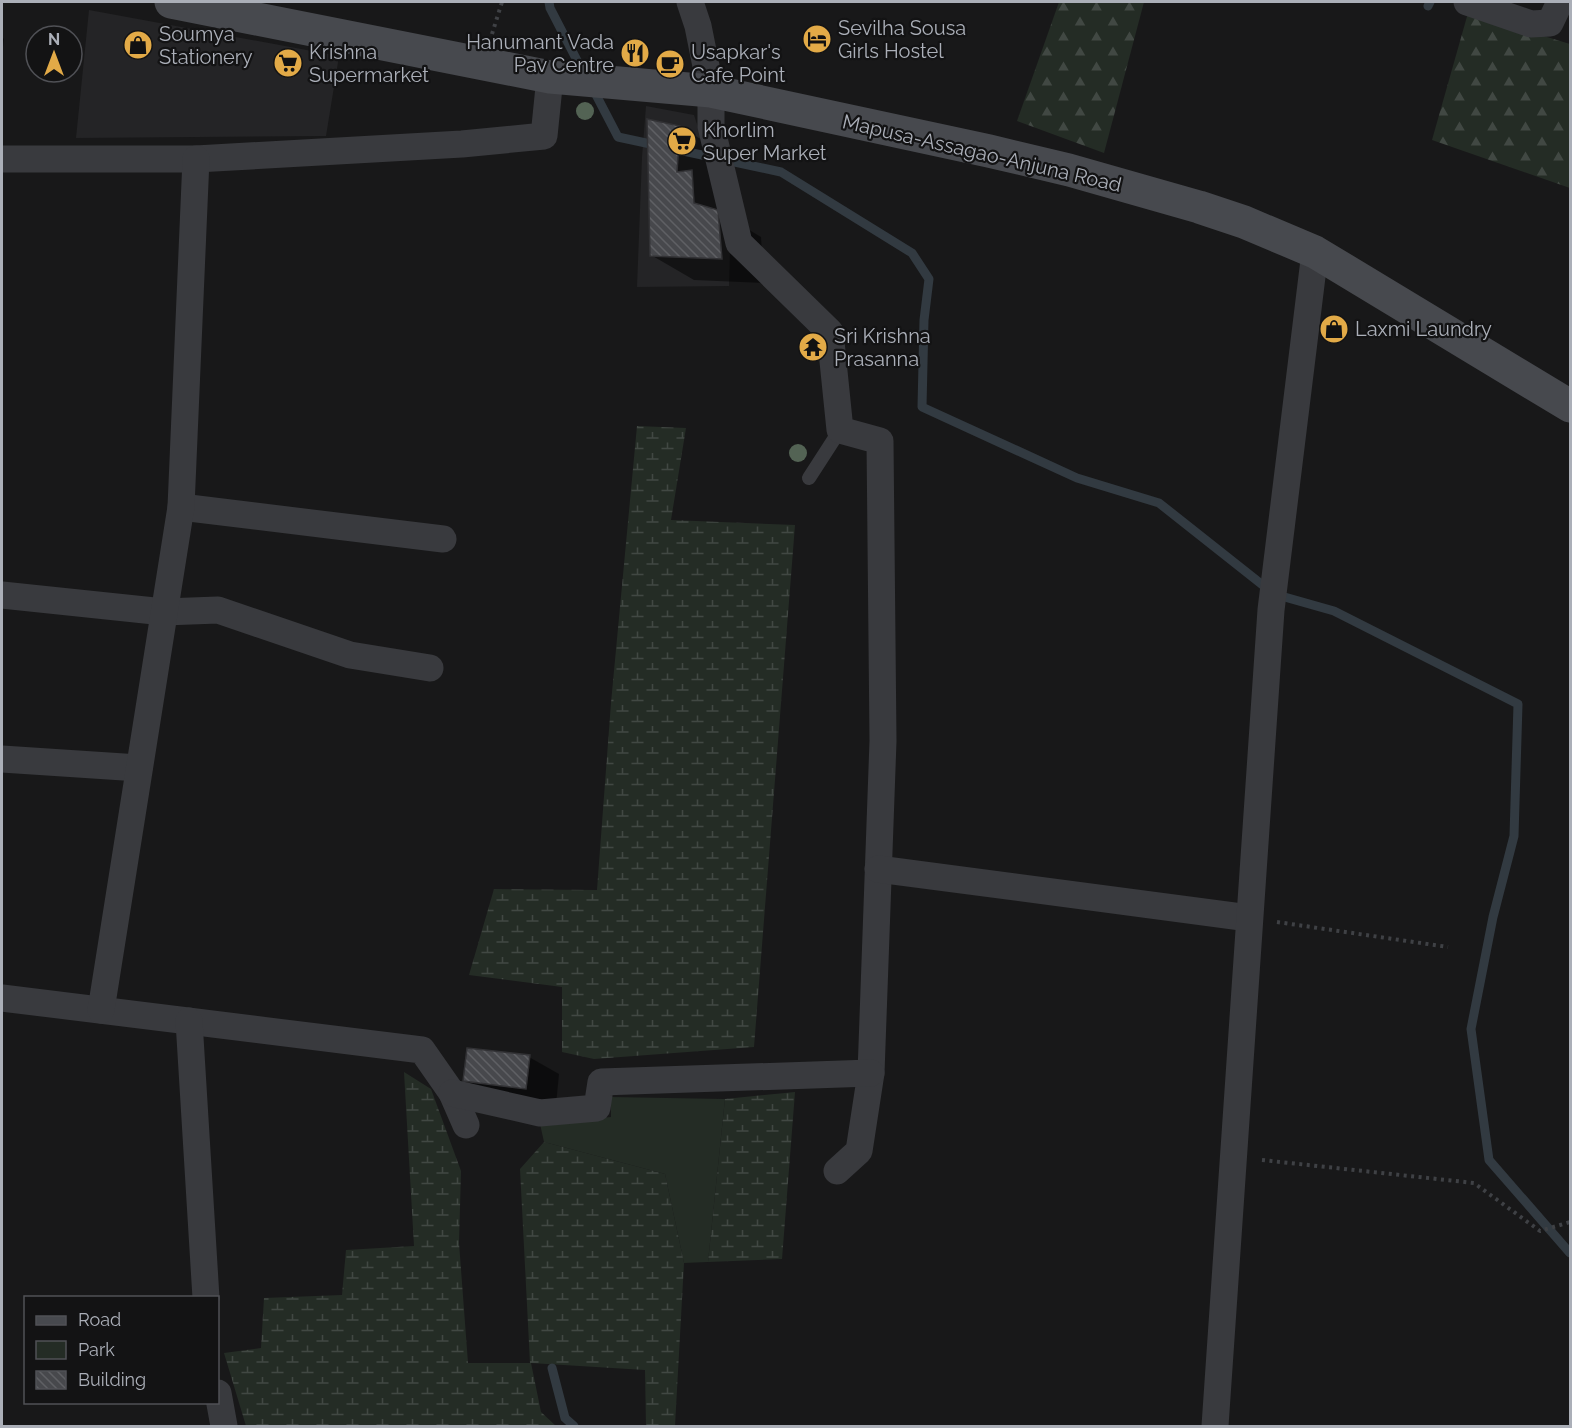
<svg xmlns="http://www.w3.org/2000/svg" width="1572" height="1428" viewBox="0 0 1572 1428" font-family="Raleway,sans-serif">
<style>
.built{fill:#242426}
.green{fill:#242c25}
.forest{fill:url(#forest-firs)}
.wetland{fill:url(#wetland-marsh)}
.shadow{fill:#0007}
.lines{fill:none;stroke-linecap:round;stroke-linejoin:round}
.stream{stroke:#323a41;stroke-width:9}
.building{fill:url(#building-back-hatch);stroke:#323235;stroke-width:1.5}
.path{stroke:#3f4145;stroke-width:4;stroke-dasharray:3 4.5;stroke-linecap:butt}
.lane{stroke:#393a3e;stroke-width:14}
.street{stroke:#393a3e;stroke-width:27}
.secondary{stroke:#47494e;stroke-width:33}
.tree{fill:#536354}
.labels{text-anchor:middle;stroke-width:4.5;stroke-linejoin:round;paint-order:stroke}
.poi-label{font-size:20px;fill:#abafb8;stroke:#131314;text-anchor:start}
.street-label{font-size:20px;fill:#abafb8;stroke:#131314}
</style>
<defs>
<pattern id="forest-firs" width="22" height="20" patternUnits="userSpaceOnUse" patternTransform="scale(1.5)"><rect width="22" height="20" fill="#242c25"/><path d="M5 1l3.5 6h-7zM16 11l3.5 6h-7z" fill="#414843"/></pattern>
<pattern id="wetland-marsh" width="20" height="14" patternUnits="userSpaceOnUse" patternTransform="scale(1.5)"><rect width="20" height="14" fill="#242c25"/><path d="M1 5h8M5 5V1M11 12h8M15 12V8" fill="none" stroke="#414843"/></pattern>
<pattern id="building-back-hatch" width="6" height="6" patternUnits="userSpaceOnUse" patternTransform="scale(1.5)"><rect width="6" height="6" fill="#47484c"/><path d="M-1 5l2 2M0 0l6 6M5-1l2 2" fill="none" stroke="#5f6064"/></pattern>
</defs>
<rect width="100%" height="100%" fill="#181819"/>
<g class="built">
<path d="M89,10L339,56L326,136L76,138Z"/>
<path d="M646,106L694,115L727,217L730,251L729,286L637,287L642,157Z"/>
</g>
<path class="green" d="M611,1097L725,1099L708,1262L684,1263L665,1174L544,1142L540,1124L611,1117Z"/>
<g class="forest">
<path d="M1059,2H1144L1104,153L1017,121Z"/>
<path d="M1468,13L1570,44V188L1432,140Z"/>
</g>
<g class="wetland">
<path d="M637,426L686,428L671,520L795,525L754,1047L594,1059L562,1052V987L469,975L494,889L597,890L611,703Z"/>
<path d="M404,1072L431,1089L461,1171L459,1243L468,1363H530L520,1169L544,1142L665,1174L684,1263L675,1426H646L645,1370L531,1363L541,1412L556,1426H246L224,1353L261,1348L264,1298L342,1295L346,1250L414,1246Z"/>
<path d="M795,1092L782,1259L708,1262L725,1099Z"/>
</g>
<g class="shadow">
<path d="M2,37L4,39L2,55Z"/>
<path d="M680,127L723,152L736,222L761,237L764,283L694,280L651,255Z"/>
<path d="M529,1057L559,1074L556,1105L495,1098L464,1080Z"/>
</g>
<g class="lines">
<g class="stream">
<path d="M549,2L550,8L583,72"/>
<path d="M1428,6L1430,2"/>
<path d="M593,89L618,137L781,172L912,253L929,279L924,320L922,407L1077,478L1159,503L1274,594L1334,611L1518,704L1514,836L1493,917L1471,1029L1489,1160L1570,1253"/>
<path d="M552,1368L565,1418L574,1426"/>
</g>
</g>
<g class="building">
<path d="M647,119L680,126L677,172L692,170L694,203L718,210L722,259L650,256Z"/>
<path d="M467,1048L530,1055L526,1089L463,1081Z"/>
</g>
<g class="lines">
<g class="path">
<path d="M492,34L502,2"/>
<path d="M1277,922L1448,947"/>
<path d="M1262,1160L1474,1183L1540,1231L1570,1222"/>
</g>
<path class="lane" d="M809,478L840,430"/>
<g class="street">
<path d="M690,2L698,26L711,91V126L739,243L830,332L840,430L880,441L883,741L871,1073L859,1151L837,1171"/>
<path d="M1467,2L1531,24L1550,23L1560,2"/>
<path d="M2,159H196L462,144L544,136L550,77"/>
<path d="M181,507L443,539"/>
<path d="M2,595L164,612L218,610L350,655L430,668"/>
<path d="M2,759L139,768"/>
<path d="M878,869L1249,918"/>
<path d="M2,998L422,1050L452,1093L466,1125"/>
<path d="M101,1010L181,507L196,159"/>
<path d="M189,1021L206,1298"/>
<path d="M452,1093L540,1113L597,1108L601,1082L871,1073"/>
<path d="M218,1393L224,1426"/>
<path d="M1215,1426L1271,610L1315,252"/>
</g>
<path class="secondary" d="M171,2L550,77L711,91L989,151L1069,170L1199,207L1244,222L1315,252L1570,406"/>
</g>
<g class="tree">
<circle cx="585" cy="111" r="9"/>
<circle cx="798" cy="453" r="9"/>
</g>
<defs>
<g id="hotel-disc" transform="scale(1.5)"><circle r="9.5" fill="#e2aa47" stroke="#131314"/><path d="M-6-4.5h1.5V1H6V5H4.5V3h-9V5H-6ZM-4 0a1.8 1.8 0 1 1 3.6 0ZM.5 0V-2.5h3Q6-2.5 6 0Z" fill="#111"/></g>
<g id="shop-disc" transform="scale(1.5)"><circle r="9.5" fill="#e2aa47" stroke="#131314"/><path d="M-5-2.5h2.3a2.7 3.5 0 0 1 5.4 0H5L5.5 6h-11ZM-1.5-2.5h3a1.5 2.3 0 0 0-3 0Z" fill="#111"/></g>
<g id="restaurant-disc" transform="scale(1.5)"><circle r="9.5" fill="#e2aa47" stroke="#131314"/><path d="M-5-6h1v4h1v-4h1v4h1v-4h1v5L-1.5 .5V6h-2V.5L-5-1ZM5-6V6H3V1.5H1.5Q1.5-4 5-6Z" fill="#111"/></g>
<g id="supermarket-disc" transform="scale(1.5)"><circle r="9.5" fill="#e2aa47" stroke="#131314"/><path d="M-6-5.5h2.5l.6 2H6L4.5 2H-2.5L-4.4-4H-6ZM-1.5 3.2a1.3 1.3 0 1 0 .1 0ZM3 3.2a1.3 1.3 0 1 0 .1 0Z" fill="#111"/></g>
<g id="cafe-disc" transform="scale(1.5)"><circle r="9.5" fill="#e2aa47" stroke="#131314"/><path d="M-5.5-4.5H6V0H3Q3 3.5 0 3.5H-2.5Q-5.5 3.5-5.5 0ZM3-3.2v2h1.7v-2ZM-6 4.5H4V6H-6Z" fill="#111"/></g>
<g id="temple-disc" transform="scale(1.5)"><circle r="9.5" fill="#e2aa47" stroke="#131314"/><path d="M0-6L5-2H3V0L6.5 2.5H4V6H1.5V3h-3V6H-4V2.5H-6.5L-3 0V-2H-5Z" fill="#111"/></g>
</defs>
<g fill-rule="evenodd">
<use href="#hotel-disc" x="817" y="39"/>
<use href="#shop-disc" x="138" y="45"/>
<use href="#restaurant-disc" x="635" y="53"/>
<use href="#supermarket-disc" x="288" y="63"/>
<use href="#cafe-disc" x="670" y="64"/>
<use href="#supermarket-disc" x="682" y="141"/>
<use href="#shop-disc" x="1334" y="329"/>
<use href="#temple-disc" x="813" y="347"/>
</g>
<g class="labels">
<g class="poi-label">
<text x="838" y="35">Sevilha Sousa<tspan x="838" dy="23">Girls Hostel</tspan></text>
<text x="159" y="41">Soumya<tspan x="159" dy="23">Stationery</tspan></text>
<text x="614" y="49" text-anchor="end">Hanumant Vada<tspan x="614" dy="23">Pav Centre</tspan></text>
<text x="309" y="59">Krishna<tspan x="309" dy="23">Supermarket</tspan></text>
<text x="691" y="59">Usapkar's<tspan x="691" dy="23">Cafe Point</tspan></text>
<text x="703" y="137">Khorlim<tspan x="703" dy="23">Super Market</tspan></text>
<text x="1355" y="336">Laxmi Laundry</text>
<text x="834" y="343">Sri Krishna<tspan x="834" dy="23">Prasanna</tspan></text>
</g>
<g class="street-label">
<text transform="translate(982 153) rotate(13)" y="7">Mapusa-Assagao-Anjuna Road</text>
</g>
</g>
<rect width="1572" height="1428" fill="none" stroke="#abafb8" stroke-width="6"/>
<rect x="24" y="1296" width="195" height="108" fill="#131314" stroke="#505156" stroke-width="1.5"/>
<rect x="36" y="1316" width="30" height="9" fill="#47494e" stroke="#505156" stroke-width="1.5"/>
<text x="78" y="1326" font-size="18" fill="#abafb8">Road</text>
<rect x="36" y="1341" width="30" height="18" fill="#242c25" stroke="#505156" stroke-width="1.5"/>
<text x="78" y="1356" font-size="18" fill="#abafb8">Park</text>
<rect x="36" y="1371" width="30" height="18" fill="url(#building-back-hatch)" stroke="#505156" stroke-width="1.5"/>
<text x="78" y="1386" font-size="18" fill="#abafb8">Building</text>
<g transform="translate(54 54)"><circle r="28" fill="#131314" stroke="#505156" stroke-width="1.5"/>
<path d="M0-4.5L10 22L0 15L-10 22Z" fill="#e2aa47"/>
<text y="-9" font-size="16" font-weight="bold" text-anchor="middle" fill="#abafb8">N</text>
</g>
</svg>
